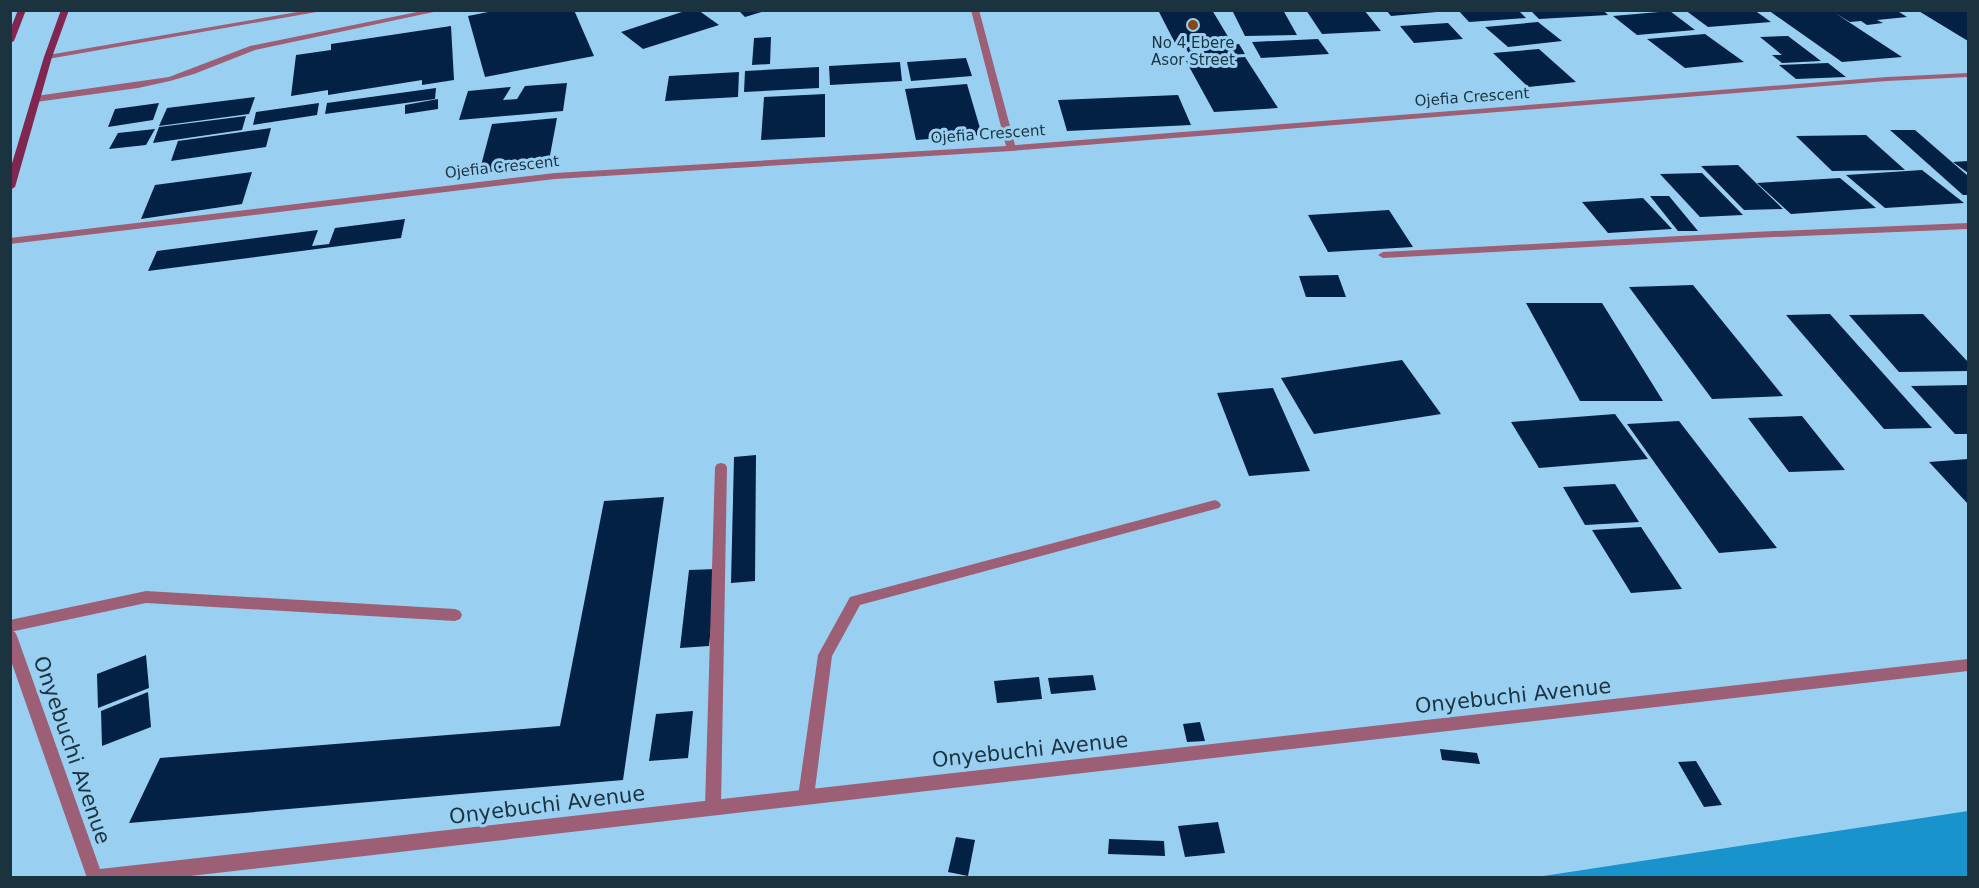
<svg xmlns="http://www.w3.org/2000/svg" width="1979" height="888" viewBox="0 0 1979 888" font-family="'DejaVu Sans',sans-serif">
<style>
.water{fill:#1893cb}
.building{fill:#032045}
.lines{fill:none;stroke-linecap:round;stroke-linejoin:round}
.lane{fill:#9c5f76;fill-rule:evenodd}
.street{fill:#9c5f76;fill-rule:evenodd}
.secondary{fill:#7f2750;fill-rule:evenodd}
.poi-dot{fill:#87470f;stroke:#99d0f2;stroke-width:2}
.labels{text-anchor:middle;stroke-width:6;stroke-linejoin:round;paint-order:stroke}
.far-poi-label{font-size:15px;fill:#1b323f;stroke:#99d0f2}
.far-street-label{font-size:15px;fill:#1b323f;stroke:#99d0f2}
.near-street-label{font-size:21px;fill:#1b323f;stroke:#99d0f2}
</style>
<rect width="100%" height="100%" fill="#99d0f2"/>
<path class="water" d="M1968,811V877H1537Z"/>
<g class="building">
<path d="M498,10H574L594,56L485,77L468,16Z"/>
<path d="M688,10H698L719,25L643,49L621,32Z"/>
<path d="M738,10H765V11L745,17Z"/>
<path d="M1158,10H1212L1230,40L1175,43Z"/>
<path d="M1232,10H1283L1297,35L1245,36Z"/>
<path d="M1306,10H1364L1381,31L1322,34Z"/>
<path d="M1386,10H1437V12L1391,16Z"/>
<path d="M1458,10H1518L1526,18L1469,22Z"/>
<path d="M1530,10H1603L1608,15L1539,19Z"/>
<path d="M1685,10H1754L1771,22L1708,27Z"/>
<path d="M1768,10H1896L1907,17L1877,20L1883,23L1867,25L1861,21L1850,22L1835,13L1902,57L1842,62Z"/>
<path d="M1917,10H1968V41Z"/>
<path d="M1670,11L1695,30L1637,35L1613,16Z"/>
<path d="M1538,22L1562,41L1508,47L1485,27Z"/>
<path d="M1448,23L1463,39L1414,43L1400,26Z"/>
<path d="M451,26L454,80L422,85V80L328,95V90L291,96L296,55L331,50V44Z"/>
<path d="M1705,34L1744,62L1685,68L1647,39Z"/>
<path d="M1788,36L1821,61L1782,63L1772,55H1782L1760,37Z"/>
<path d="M771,37L770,64L752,65L754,38Z"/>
<path d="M1318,39L1329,54L1261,58L1252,42Z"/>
<path d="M1239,44L1245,54L1191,57L1185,47Z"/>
<path d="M1539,49L1576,82L1528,87L1493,53Z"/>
<path d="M1245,57L1278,108L1214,112L1186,61Z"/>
<path d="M966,58L972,76L911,81L907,62Z"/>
<path d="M900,62L902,81L830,85L829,66Z"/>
<path d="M1828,63L1846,77L1796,79L1779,65Z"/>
<path d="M819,67V88L744,92L745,71Z"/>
<path d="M739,72L738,97L665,101L669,76Z"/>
<path d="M567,83L563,111L459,120L468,91L511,87L503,100L517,99L525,86Z"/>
<path d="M967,84L982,135L916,140L905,89Z"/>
<path d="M436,88L435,99L325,114L327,103Z"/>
<path d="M825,94V137L761,140L764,97Z"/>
<path d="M1178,95L1191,125L1067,131L1058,100Z"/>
<path d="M255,97L249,114L159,126L167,108Z"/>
<path d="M438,99V109L405,114V105Z"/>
<path d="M159,103L153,120L108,127L115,109Z"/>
<path d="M319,103L317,115L253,125L256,112Z"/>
<path d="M246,116L242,130L153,143L159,127Z"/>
<path d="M557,118L548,166L479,173L492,124Z"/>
<path d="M271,128L266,147L171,161L178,141Z"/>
<path d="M155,129L146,145L109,149L118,133Z"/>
<path d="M1890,130H1915L1968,176V195H1963Z"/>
<path d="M1866,135L1905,170L1832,171L1796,136Z"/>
<path d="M1968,161V173L1953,162Z"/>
<path d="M1738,165L1756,183L1783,209L1744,210L1701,166Z"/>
<path d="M1922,170L1964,203L1885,208L1846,175Z"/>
<path d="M252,172L242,204L141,219L155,185Z"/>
<path d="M1702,173L1743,215L1700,217L1660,174Z"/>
<path d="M1840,178L1876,208L1791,214L1757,183Z"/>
<path d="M1650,196H1669L1698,231H1678Z"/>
<path d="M1643,198L1672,229L1608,233L1582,202Z"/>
<path d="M1389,210L1413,247L1328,252L1308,215Z"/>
<path d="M405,219L401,238L148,271L157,251L318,230L312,246L329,244L335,228Z"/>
<path d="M1338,275L1346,297H1306L1299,276Z"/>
<path d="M1693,285L1783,396L1712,399L1629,287Z"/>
<path d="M1526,303H1602L1663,401H1580Z"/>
<path d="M1830,314L1932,428L1884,429L1786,315Z"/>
<path d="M1923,314L1968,362V371L1899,372L1849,315Z"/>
<path d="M1402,360L1441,414L1314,434L1281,378Z"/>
<path d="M1968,385V434H1955L1911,386Z"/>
<path d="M1273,388L1310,471L1249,476L1217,393Z"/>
<path d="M1615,414L1648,459L1539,468L1511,422Z"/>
<path d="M1802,416L1845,470L1789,472L1748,418Z"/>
<path d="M1679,421L1777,548L1719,553L1627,424Z"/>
<path d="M756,455L755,581L731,583L734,457Z"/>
<path d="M1968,459V504L1929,462Z"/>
<path d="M1615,484L1639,522L1585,525L1563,487Z"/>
<path d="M664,497L623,780L129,823L160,758L560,726L604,501Z"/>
<path d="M1641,527L1682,589L1631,593L1592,530Z"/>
<path d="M717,569L709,646L680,648L689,570Z"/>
<path d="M146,655L149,688L98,708L97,674Z"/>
<path d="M1093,675L1096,690L1051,694L1048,678Z"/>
<path d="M1039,677L1042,699L997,703L994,681Z"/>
<path d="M148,692L151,727L102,746L101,711Z"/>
<path d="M693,711L688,758L649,761L656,714Z"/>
<path d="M1200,722L1205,741L1187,742L1183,724Z"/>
<path d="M1440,749L1477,753L1480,764L1442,760Z"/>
<path d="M1696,761L1722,805L1704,807L1678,762Z"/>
<path d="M1218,822L1225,853L1185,857L1178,826Z"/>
<path d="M956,837L975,840L968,876L948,872Z"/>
<path d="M1109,839L1164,841L1165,856L1108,854Z"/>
</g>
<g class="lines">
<g class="lane">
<path d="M427,10H443L255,50L194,74L170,81L138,88L36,102L32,99L36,96L169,77L250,46Z"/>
<path d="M721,463L725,464L727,467L721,807L719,812L713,815L707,812L705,807L715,467L717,464Z"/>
<path d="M1215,500L1219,502L1221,505L1219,508L860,605L832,656L814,797L812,802L806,804L800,802L798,797L818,655L850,597Z"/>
<path d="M146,591L455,609L460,611L462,615L460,619L455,621L146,603L10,632V620Z"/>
</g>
<g class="street">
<path d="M309,10H328L48,59L44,57L48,55Z"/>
<path d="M971,10H979L1015,145L1887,77L1968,73V77L1887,81L1011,151L555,179L10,244V238L555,173L1006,146Z"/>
<path d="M1968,223V229L1753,238L1383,258L1378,255L1383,252L1753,232Z"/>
<path d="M10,630L15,632L17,636L100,869L1968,659V671L173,878H87L10,658Z"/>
</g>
<g class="secondary">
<path d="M18,10H26L14,41L10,43V30Z"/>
<path d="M61,10H69L52,57L15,187L10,190V170L44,57Z"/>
</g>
</g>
<circle class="poi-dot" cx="1193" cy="25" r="6"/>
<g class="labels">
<g class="far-poi-label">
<text x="1193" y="48">No 4 Ebere<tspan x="1193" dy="17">Asor Street</tspan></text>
</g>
<g class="far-street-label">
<text transform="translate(1472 97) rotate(-4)" y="5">Ojefia Crescent</text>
<text transform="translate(988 134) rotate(-4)" y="5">Ojefia Crescent</text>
<text transform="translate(502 167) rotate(-6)" y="5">Ojefia Crescent</text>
</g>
<g class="near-street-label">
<text transform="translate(1513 696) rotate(-6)" y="7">Onyebuchi Avenue</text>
<text transform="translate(72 750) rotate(71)" y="7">Onyebuchi Avenue</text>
<text transform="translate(1030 750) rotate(-6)" y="7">Onyebuchi Avenue</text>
<text transform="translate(547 805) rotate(-7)" y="7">Onyebuchi Avenue</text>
</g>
</g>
<rect width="1979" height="888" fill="none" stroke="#1b323f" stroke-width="24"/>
</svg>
